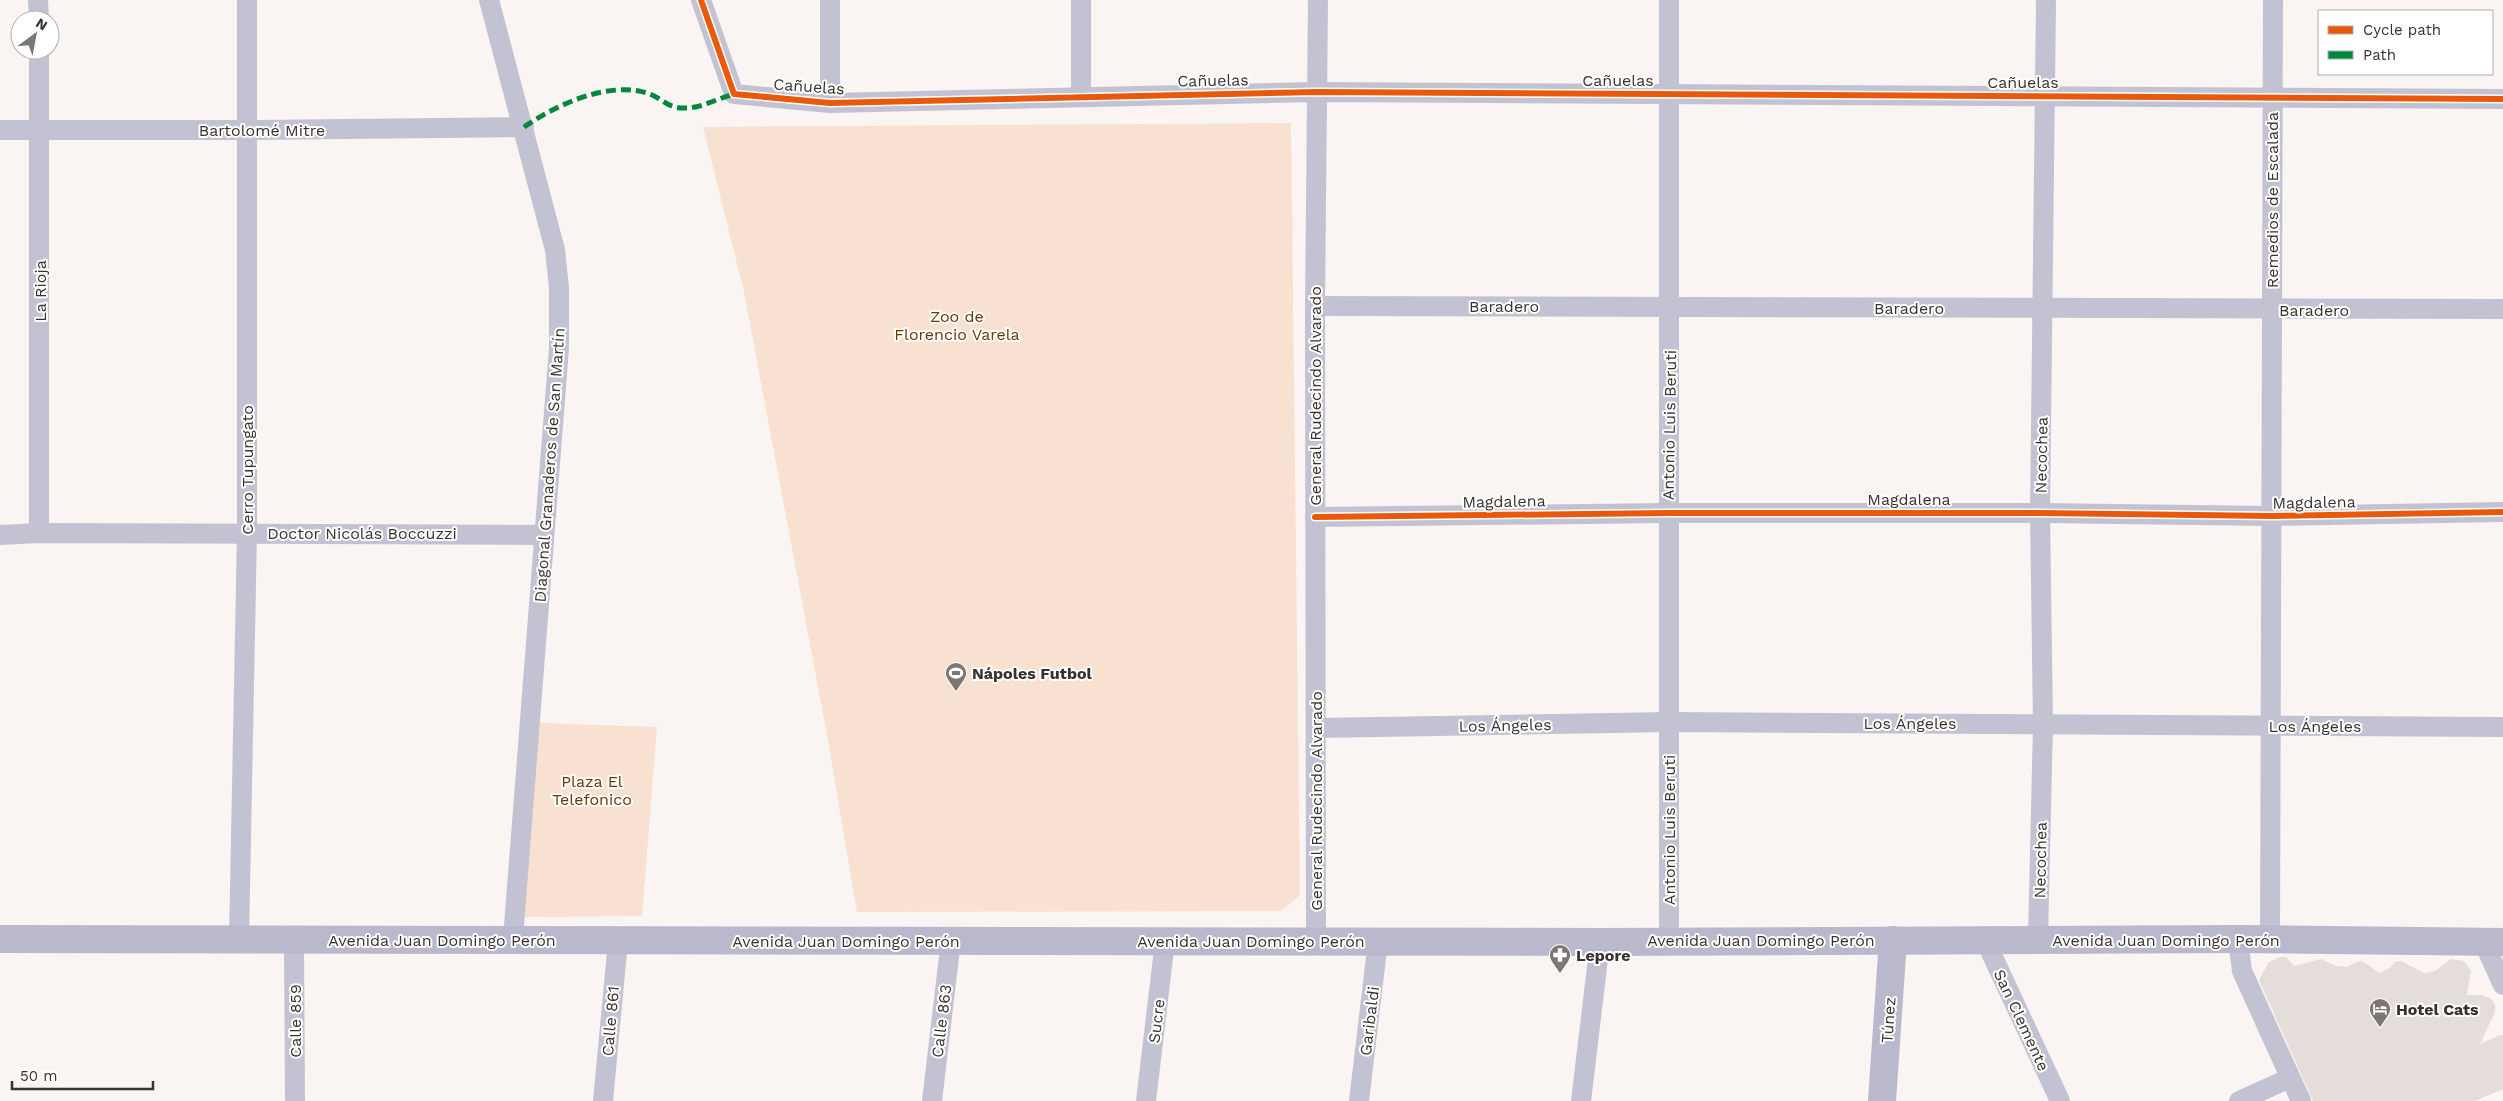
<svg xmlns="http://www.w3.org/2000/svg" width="2503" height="1101" viewBox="0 0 2503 1101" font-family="'Work Sans',sans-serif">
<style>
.green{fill:#f8e1d0}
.building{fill:#e4ddd9}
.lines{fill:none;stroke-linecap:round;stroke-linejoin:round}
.street{stroke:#c3c2d3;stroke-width:20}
.secondary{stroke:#b9b8cc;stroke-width:28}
.quiet{stroke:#00873e;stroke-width:5;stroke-dasharray:10 5;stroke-linecap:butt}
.cycleway-casing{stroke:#fff;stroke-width:9}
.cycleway{stroke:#e8590c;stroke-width:6}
.labels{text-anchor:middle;stroke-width:4;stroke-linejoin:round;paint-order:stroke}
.street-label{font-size:16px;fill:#39312b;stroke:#fff}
.park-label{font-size:16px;fill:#693600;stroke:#fff}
.poi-label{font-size:16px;font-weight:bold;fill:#39312b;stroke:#fff;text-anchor:start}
</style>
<rect width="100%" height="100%" fill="#faf5f2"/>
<g class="green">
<path d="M1291,123L1300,895L1281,911L857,912L829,746L744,292L703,127Z"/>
<path d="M538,723L657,727L642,916L523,917Z"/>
</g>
<path class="building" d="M2280,957H2286L2294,966L2321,959L2336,966L2347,967L2356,962L2362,961L2380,973L2391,967L2394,962L2401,961L2424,973L2435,971L2451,959L2464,961L2471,971L2467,995H2483L2491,999L2495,1005V1012L2480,1044L2503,1034V1089L2475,1101H2313L2259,980L2269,962Z"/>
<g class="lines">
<g class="street">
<path d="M38,0L39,20"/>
<path d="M489,0L555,250L559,288V348L513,938"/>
<path d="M701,0L734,94L830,103L1317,92L2503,99"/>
<path d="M39,50V533"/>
<path d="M1081,97V0"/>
<path d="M830,103V0"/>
<path d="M0,130H248L524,127"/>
<path d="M1315,306L2503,309"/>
<path d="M1315,517L1668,513H2040L2272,516L2503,512"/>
<path d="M0,535L39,533L543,535"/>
<path d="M1317,728L1669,722L2503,727"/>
<path d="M2038,939L2043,724L2040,513L2046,0"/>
<path d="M2238,939L2242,971L2301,1101"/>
<path d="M239,940L247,532V0"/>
<path d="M294,940L295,1101"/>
<path d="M1985,940L2060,1101"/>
<path d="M2270,940L2273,0"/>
<path d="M1316,941L1315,306L1318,0"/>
<path d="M1669,941V0"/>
<path d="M2483,941L2503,985"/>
<path d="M603,1101L618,941"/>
<path d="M932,1101L951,940"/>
<path d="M1146,1101L1165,941"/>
<path d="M1359,1101L1378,941"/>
<path d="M1581,1101L1600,942"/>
<path d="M2239,1101L2290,1078"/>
</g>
<g class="secondary">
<path d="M0,939L1600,942L2238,939L2503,942"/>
<path d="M1882,1101L1893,940"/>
</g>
<path class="quiet" d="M524,127C556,105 607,81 647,93C663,98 667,109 686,108C701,108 719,98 734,94"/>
<g class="cycleway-casing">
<g id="cycleway">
<path d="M701,0L734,94L830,103L1317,92L2503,99"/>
<path d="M1315,517L1668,513H2040L2272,516L2503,512"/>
</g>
</g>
<use href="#cycleway" class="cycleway"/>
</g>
<defs>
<g id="stadium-pin" transform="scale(1.125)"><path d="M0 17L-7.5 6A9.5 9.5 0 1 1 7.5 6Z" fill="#7d7671" stroke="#fff"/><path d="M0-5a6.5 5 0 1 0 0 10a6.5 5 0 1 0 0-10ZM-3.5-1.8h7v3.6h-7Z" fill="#fff"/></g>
<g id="pharmacy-pin" transform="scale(1.125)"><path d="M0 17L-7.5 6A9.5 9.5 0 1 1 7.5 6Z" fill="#7d7671" stroke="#fff"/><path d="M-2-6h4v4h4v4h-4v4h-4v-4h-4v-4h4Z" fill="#fff"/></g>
<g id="hotel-pin" transform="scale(1.125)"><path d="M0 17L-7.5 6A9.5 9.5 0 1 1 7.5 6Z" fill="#7d7671" stroke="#fff"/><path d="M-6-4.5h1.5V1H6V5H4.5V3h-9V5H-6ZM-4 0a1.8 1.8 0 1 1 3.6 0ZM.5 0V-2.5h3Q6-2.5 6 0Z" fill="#fff"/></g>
</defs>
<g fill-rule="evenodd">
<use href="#stadium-pin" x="956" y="673"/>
<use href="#pharmacy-pin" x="1560" y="955"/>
<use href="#hotel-pin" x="2380" y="1009"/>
</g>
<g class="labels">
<g class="street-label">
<text transform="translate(1213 80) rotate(-1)" y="6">Cañuelas</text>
<text x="1618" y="86">Cañuelas</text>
<text x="2023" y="88">Cañuelas</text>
<text transform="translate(809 86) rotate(4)" y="6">Cañuelas</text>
<text x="262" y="136">Bartolomé Mitre</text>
<text transform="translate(2272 200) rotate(-90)" y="6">Remedios de Escalada</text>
<text transform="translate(40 291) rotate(-90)" y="6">La Rioja</text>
<text x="1504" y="312">Baradero</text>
<text x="1909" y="314">Baradero</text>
<text x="2314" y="316">Baradero</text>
<text transform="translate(1315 396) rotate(-90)" y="6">General Rudecindo Alvarado</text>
<text transform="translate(1669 425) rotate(-89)" y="6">Antonio Luis Beruti</text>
<text transform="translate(2041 455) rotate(-89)" y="6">Necochea</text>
<text transform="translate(549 465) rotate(-86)" y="6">Diagonal Granaderos de San Martín</text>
<text transform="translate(247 470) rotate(-90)" y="6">Cerro Tupungato</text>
<text x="1909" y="505">Magdalena</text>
<text transform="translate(1504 501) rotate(-1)" y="6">Magdalena</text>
<text transform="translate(2314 502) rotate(-1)" y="6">Magdalena</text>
<text x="362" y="539">Doctor Nicolás Boccuzzi</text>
<text x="1910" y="729">Los Ángeles</text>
<text transform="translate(1505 725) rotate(-1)" y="6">Los Ángeles</text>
<text x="2315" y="732">Los Ángeles</text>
<text transform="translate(1316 801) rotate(-90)" y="6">General Rudecindo Alvarado</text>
<text transform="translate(1669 830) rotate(-90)" y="6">Antonio Luis Beruti</text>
<text transform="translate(2040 860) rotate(-89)" y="6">Necochea</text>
<text x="442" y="946">Avenida Juan Domingo Perón</text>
<text x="1761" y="946">Avenida Juan Domingo Perón</text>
<text x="2166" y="946">Avenida Juan Domingo Perón</text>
<text x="846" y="947">Avenida Juan Domingo Perón</text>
<text x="1251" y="947">Avenida Juan Domingo Perón</text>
<text transform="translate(1888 1020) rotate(-86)" y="6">Túnez</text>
<text transform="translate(2022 1020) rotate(65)" y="6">San Clemente</text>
<text transform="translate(295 1021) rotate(-90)" y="6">Calle 859</text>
<text transform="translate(610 1021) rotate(-85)" y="6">Calle 861</text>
<text transform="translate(941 1021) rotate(-83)" y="6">Calle 863</text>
<text transform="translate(1156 1021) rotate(-83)" y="6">Sucre</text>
<text transform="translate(1369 1021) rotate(-83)" y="6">Garibaldi</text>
</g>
<g class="park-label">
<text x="957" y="322">Zoo de<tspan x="957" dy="18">Florencio Varela</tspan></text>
<text x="592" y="787">Plaza El<tspan x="592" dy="18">Telefonico</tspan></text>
</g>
<g class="poi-label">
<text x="972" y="679">Nápoles Futbol</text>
<text x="1576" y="961">Lepore</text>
<text x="2396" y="1015">Hotel Cats</text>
</g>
</g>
<rect x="2318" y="10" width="175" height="65" fill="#ffffff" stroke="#b0adaa"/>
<rect x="2328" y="26" width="25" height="8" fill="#e8590c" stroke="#b0adaa"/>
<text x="2363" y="35" font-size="15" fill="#39312b">Cycle path</text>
<rect x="2328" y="51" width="25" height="8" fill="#00873e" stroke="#b0adaa"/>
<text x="2363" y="60" font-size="15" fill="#39312b">Path</text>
<g transform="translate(35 35) rotate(32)"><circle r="24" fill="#ffffff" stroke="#b0adaa"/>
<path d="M0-4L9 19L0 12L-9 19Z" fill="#7d7671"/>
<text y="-8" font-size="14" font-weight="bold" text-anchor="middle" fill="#39312b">N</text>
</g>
<path d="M12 1081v8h141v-8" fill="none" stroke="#39312b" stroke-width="2.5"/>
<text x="20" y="1081" font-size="15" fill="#39312b" stroke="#ffffff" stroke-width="4" paint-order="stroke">50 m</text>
</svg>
